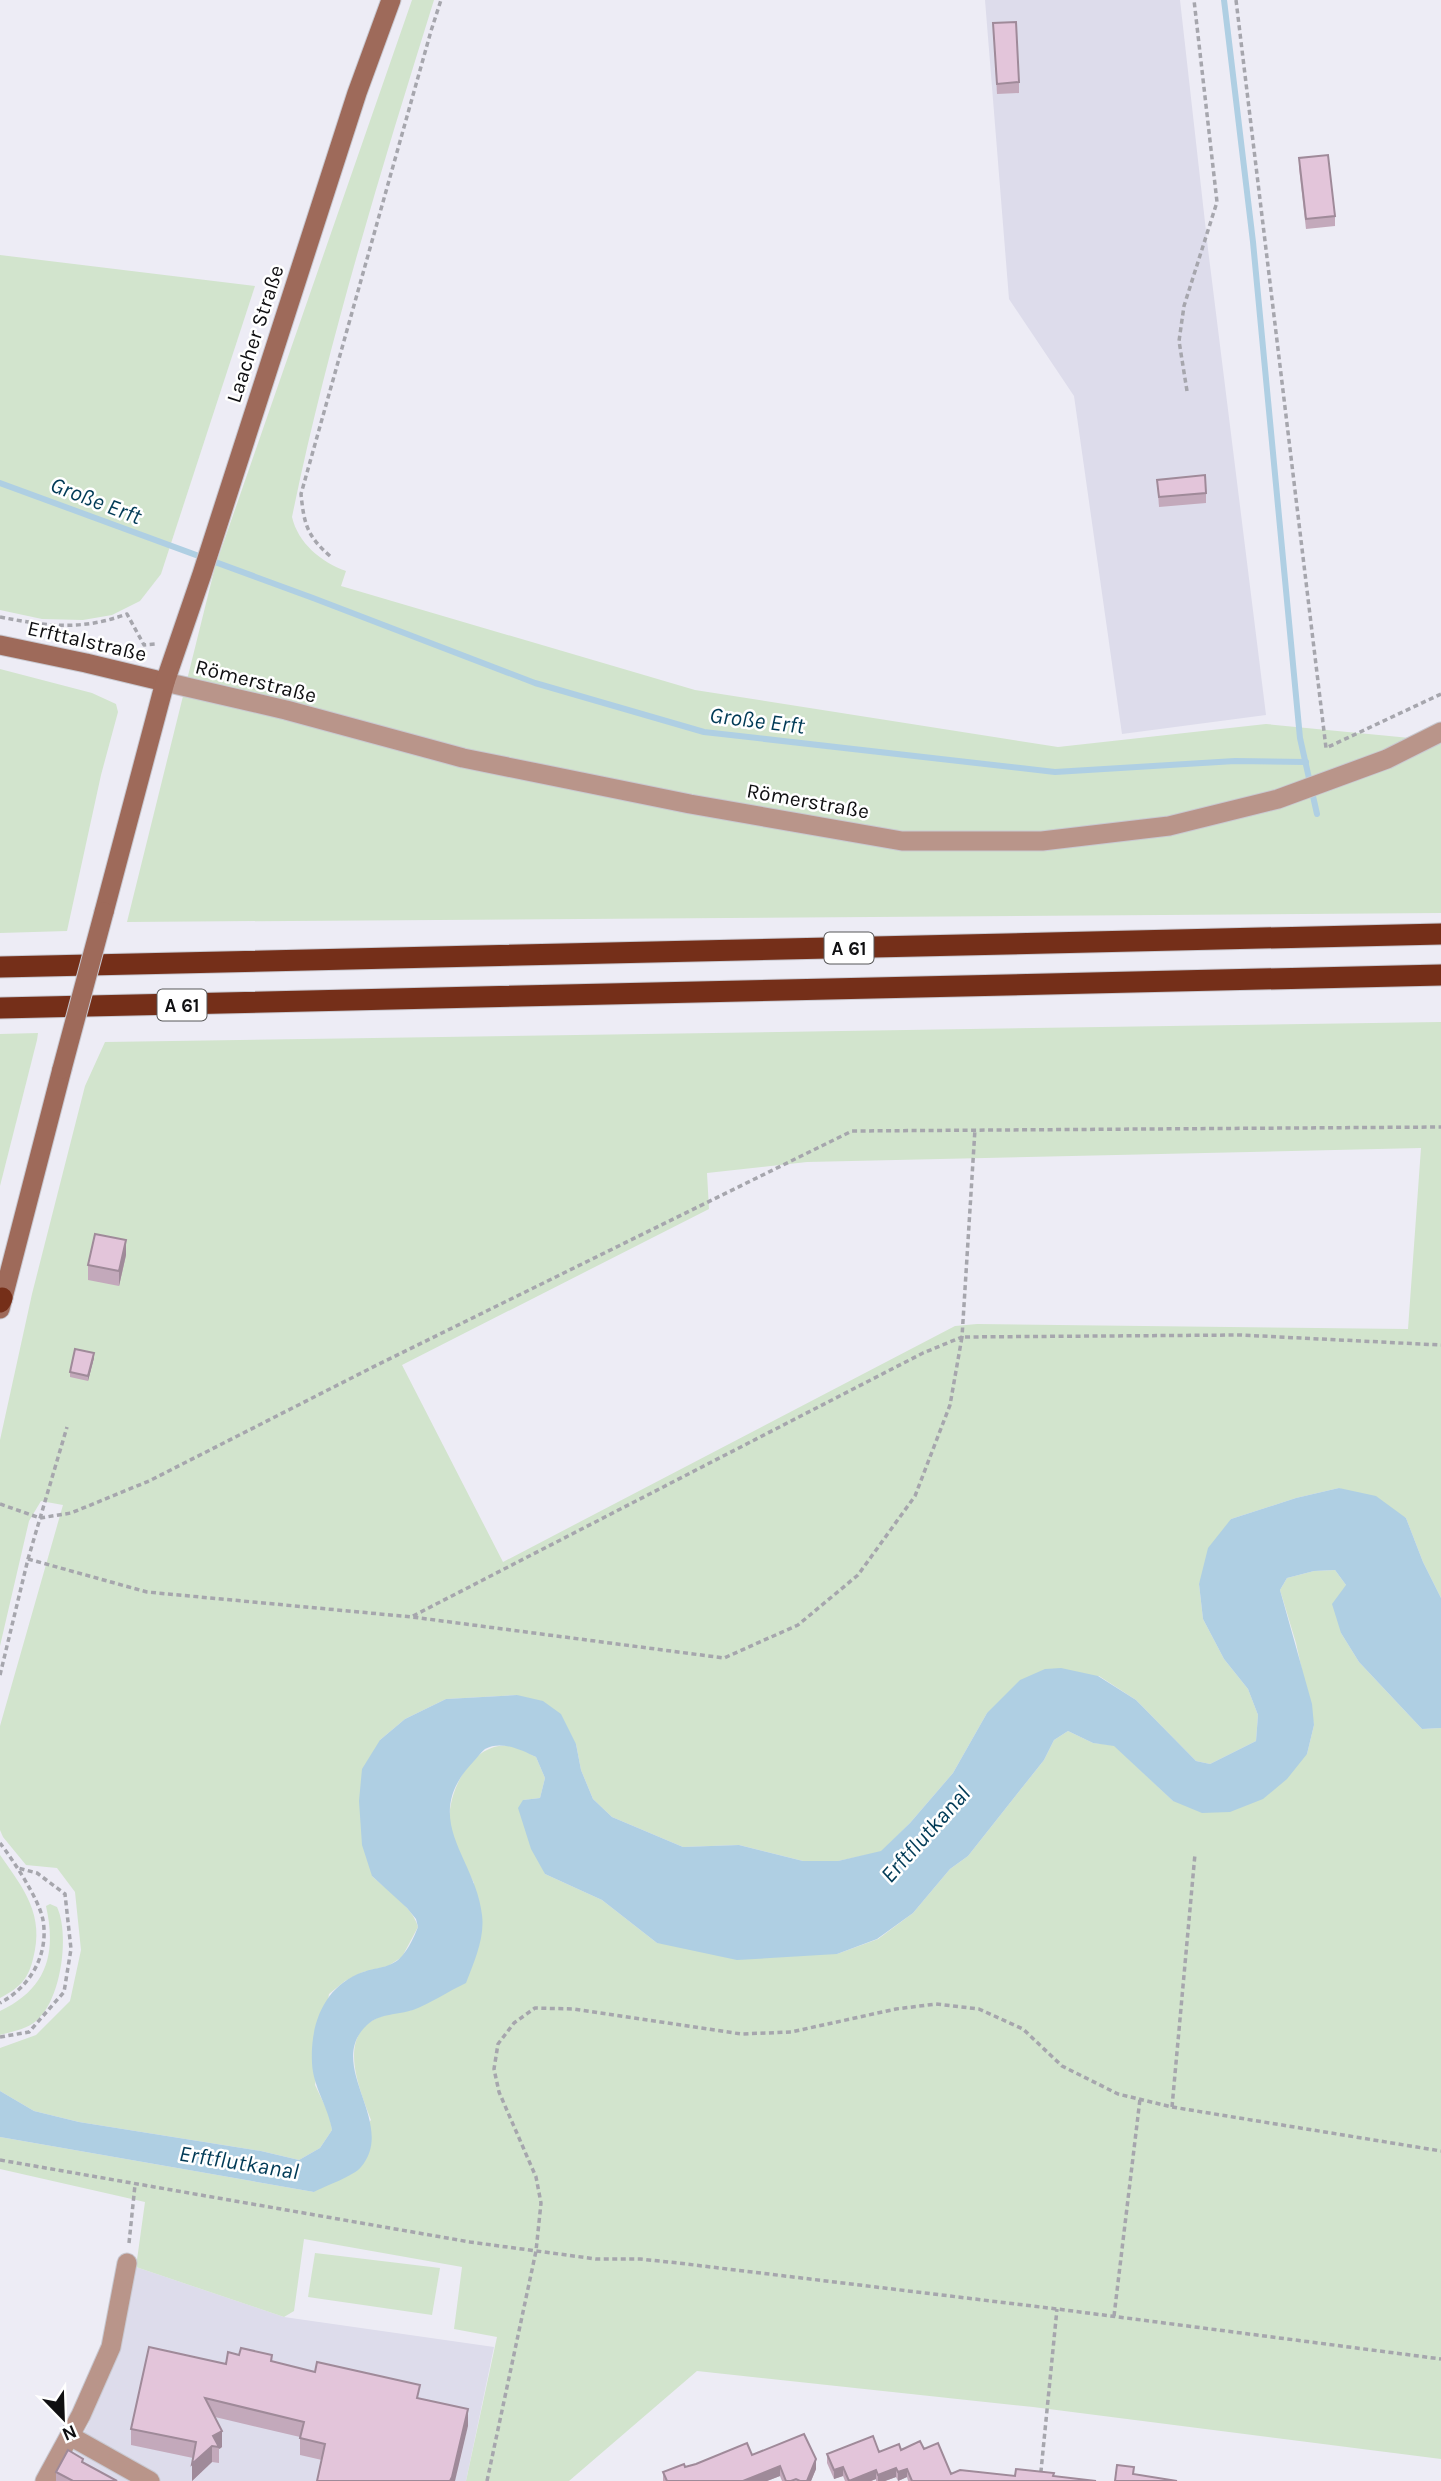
<svg xmlns="http://www.w3.org/2000/svg" width="1441" height="2481" viewBox="0 0 1441 2481" font-family="Karla,sans-serif">
<style>
.built{fill:#dddceb}
.green{fill:#d2e4cd;fill-rule:evenodd}
.water{fill:#afcfe3}
.lines{fill:none;stroke-linecap:round;stroke-linejoin:round}
.stream{stroke:#afcfe3;stroke-width:6}
.minor-casing{stroke:#c9c9d1;stroke-width:21}
.secondary-casing{stroke:#c9c9d1;stroke-width:21}
.motorway-casing{stroke:#c9c9d1;stroke-width:23}
.path{stroke:#a6a6ad;stroke-width:3.5;stroke-dasharray:5 3.5;stroke-linecap:butt}
.minor{stroke:#b9958a;stroke-width:19}
.secondary{stroke:#9e6a5a;stroke-width:19}
.motorway{stroke:#752f19;stroke-width:21}
.secondary-bridge-casing{stroke:#c9c9d1;stroke-width:21;stroke-linecap:butt}
.secondary-bridge{stroke:#9e6a5a;stroke-width:19}
.wall{fill:#c3a9bb}
.shaded-wall{fill:#9f8a99}
.building{fill:#e3c5da;stroke:#9f8a99;stroke-width:2}
.labels{text-anchor:middle;stroke-width:5;stroke-linejoin:round;paint-order:stroke}
.shield{fill:#fff;stroke:#575758;stroke-width:2}
.shield-label{font-size:19px;font-weight:bold;fill:#0f0f11}
.street-label{font-size:21px;fill:#0f0f11;stroke:#fff}
.water-label{font-size:23px;font-style:italic;fill:#003a56;stroke:#fff}
</style>
<rect width="100%" height="100%" fill="#edecf5"/>
<g class="built">
<path d="M985,0H1180L1208,249L1266,715L1122,734L1074,396L1009,299Z"/>
<path d="M136,2267L284,2317L494,2347L466,2481H57L88,2425L118,2352Z"/>
</g>
<g class="green">
<path d="M412,0H434C381,170 328,342 292,517C298,543 321,562 346,571L341,586L695,690L1058,747L1266,724L1441,741V913L127,922L215,567Z"/>
<path d="M0,255L255,286L161,574L140,601L112,615L83,620L42,619L0,610Z"/>
<path d="M0,669L92,693L116,704L118,712L101,775L67,931L0,933Z"/>
<path d="M1441,1022V1598L1423,1562L1406,1518L1339,1488L1296,1498L1231,1519L1199,1584L1203,1619L1224,1659L1248,1689L1258,1715L1256,1741L1210,1764L1196,1761L1136,1700L1099,1676L987,1713L953,1773L910,1823L881,1852L838,1861H803L739,1845L683,1847L612,1817L593,1799L581,1770L576,1744L517,1695L446,1699L405,1719L380,1740L372,1876C387,1890 413,1907 418,1927L402,1957L388,1966L363,1972L345,1981L329,1994L315,2085L329,2114L332,2130L320,2148L299,2160L261,2151L79,2122L34,2111L0,2091V2048L36,2035L70,2001L81,1950L75,1892L57,1868L26,1865L3,1837L0,1830V1726L63,1505L41,1501L29,1521L0,1646V1440L32,1294L85,1086L105,1042ZM1421,1148L1408,1329L977,1324L955,1326L503,1562L402,1365L709,1209L707,1173L807,1162Z"/>
<path d="M38,1033L37,1040L0,1186V1034Z"/>
<path d="M1335,1570L1346,1585L1341,1633L1359,1662L1422,1729L1441,1728V2459L1033,2407L697,2371L569,2481H466L497,2337L454,2329L462,2267L304,2239L294,2311L284,2317L136,2267L145,2202L0,2169V2137L314,2192L371,2120C361,2093 339,2043 370,2022C381,2014 399,2012 412,2010L474,1883C466,1867 455,1849 451,1833C442,1799 471,1739 511,1746C519,1747 528,1753 536,1757L545,1778L540,1798L523,1800L545,1874L602,1900L657,1943L837,1954L878,1939L913,1913L950,1869L968,1856L1044,1760L1054,1740L1068,1731L1093,1743L1114,1745L1173,1801L1307,1754L1314,1725L1296,1643L1280,1590L1287,1578L1314,1571Z"/>
<path d="M0,1855C24,1889 45,1915 33,1959C28,1980 19,1988 0,1998Z"/>
<path d="M50,1904L57,1907C70,1935 61,2001 36,2021C27,2029 11,2032 0,2035V2011C46,1989 57,1955 46,1906Z"/>
<path d="M315,2253L440,2268L432,2315L308,2297Z"/>
</g>
<path class="water" d="M1339,1488L1376,1496L1406,1518L1423,1562L1441,1598V1728L1422,1729L1359,1662L1341,1633L1332,1604L1346,1585L1335,1570L1314,1571L1287,1578L1280,1590L1312,1704L1314,1725L1307,1754L1287,1779L1263,1799L1230,1812L1202,1813L1173,1801L1114,1746L1093,1743L1068,1731L1054,1740L1044,1760L968,1856L950,1869L913,1913L877,1939L837,1954L737,1960L657,1943L602,1900L545,1874L531,1849L518,1808L523,1800L540,1798L545,1778L536,1757C521,1750 501,1740 485,1749C481,1752 477,1758 474,1761C418,1819 476,1857 482,1915C485,1938 474,1962 466,1983C449,1991 431,2003 413,2010C398,2015 380,2013 367,2025C324,2065 398,2123 361,2167C354,2176 325,2186 314,2192L0,2137V2091L34,2111L79,2122L261,2151L299,2160L320,2148L332,2130C328,2106 313,2087 312,2063C310,2024 324,1986 363,1972C377,1967 392,1968 402,1956C409,1948 414,1937 418,1927L416,1919L407,1908L372,1876L362,1845L359,1801L362,1769L380,1740L405,1719L446,1699L517,1695L543,1701L561,1714L576,1744L581,1770L593,1799L612,1817L683,1847L739,1845L803,1861H838L881,1851L910,1823L953,1773L987,1713L1020,1680L1045,1669L1061,1668L1098,1676L1136,1700L1196,1761L1210,1764L1256,1741L1258,1715L1248,1689L1224,1659L1203,1619L1199,1584L1208,1548L1231,1519L1296,1498Z"/>
<g class="lines">
<g class="stream">
<path d="M1224,0L1253,242L1300,738L1317,814"/>
<path d="M0,483L313,598L535,683L704,732L1055,772L1235,761L1306,762"/>
</g>
<g class="minor-casing">
<g id="minor">
<path d="M165,682L286,710L463,758L690,804L902,841H1042L1169,826L1278,799L1387,759L1441,732"/>
<path d="M70,2436L150,2481"/>
<path d="M45,2481L81,2415L111,2347L127,2263"/>
</g>
</g>
<g class="secondary-casing">
<g id="secondary">
<path d="M0,645L86,663L165,682"/>
<path d="M104,912L165,682L202,574L357,93L391,0"/>
<path d="M0,1309L62,1069"/>
</g>
</g>
<g class="motorway-casing">
<g id="motorway">
<path d="M0,967L1441,934"/>
<path d="M0,1008L1441,975"/>
<path d="M0,1302L2,1298"/>
</g>
</g>
<g class="path">
<path d="M1236,0L1326,748L1441,694"/>
<path d="M1187,391L1179,341L1184,306L1217,202L1194,0"/>
<path d="M330,556C307,536 304,524 301,494L431,31L441,0"/>
<path d="M0,617C46,626 81,631 127,614L144,645L156,644"/>
<path d="M0,1504L40,1518L71,1513L149,1481L377,1365L852,1131L1441,1127"/>
<path d="M28,1559L147,1592L412,1617L724,1658L798,1625L858,1575L915,1496L950,1405L962,1337L1240,1335L1441,1345"/>
<path d="M413,1616L923,1353L962,1337L975,1129"/>
<path d="M0,1675L28,1559L67,1427"/>
<path d="M0,1843C13,1860 39,1899 43,1920C49,1955 30,1987 0,2003"/>
<path d="M0,2037L29,2032L64,1992L71,1949L65,1894L37,1873L18,1868"/>
<path d="M1172,2107L1195,1854"/>
<path d="M0,2160L470,2242L596,2259H640L678,2263L1057,2309L1441,2359"/>
<path d="M129,2243L135,2185"/>
<path d="M1114,2316L1140,2099"/>
<path d="M487,2481L536,2251L541,2203L536,2177L499,2092L494,2069L498,2044L514,2023L535,2008L574,2009L741,2034L791,2032L896,2009L936,2004L979,2009L1023,2029L1062,2066L1118,2094L1172,2107L1441,2151"/>
<path d="M1040,2481L1057,2309"/>
</g>
<use href="#minor" class="minor"/>
<use href="#secondary" class="secondary"/>
<use href="#motorway" class="motorway"/>
<g class="secondary-bridge-casing">
<path id="secondary-bridge" d="M62,1069L104,912"/>
</g>
<use href="#secondary-bridge" class="secondary-bridge"/>
</g>
<g class="wall">
<path d="M993,23L1019,82V93L997,94Z"/>
<path d="M1299,158L1335,216V226L1306,229L1299,168Z"/>
<path d="M1157,480L1206,493V503L1159,507Z"/>
<path d="M126,1255L119,1286L88,1280V1265Z"/>
<path d="M94,1358L88,1381L70,1377V1372Z"/>
<path d="M272,2362L420,2399L468,2426L322,2460L300,2455V2437L215,2417L222,2447L219,2449V2463L212,2462L192,2481L193,2458L131,2445V2429L226,2364Z"/>
<path d="M924,2449L951,2474L1015,2476H1053L1096,2481H908L907,2477L898,2481L896,2477L885,2481H876V2479L871,2481H845L843,2476L834,2479L827,2463V2454Z"/>
<path d="M752,2455L816,2469L811,2481H782L780,2476L767,2481H663V2472Z"/>
<path d="M83,2463L117,2481H56V2472Z"/>
</g>
<g class="shaded-wall">
<path d="M126,1240V1255L119,1286V1271Z"/>
<path d="M94,1353V1358L88,1381V1376Z"/>
<path d="M468,2409V2426L455,2481H450Z"/>
<path d="M222,2431V2447L219,2449L213,2436Z"/>
<path d="M212,2446V2462L192,2481V2464Z"/>
<path d="M816,2459V2469L811,2481H807Z"/>
<path d="M780,2466V2476L767,2481H743Z"/>
<path d="M843,2467V2476L834,2479V2470Z"/>
<path d="M896,2468V2477L885,2481H878V2475Z"/>
<path d="M907,2469V2477L898,2481V2472Z"/>
<path d="M876,2470V2479L871,2481H849Z"/>
</g>
<g class="building">
<path d="M1016,22L1019,82L997,84L993,23Z"/>
<path d="M1328,155L1335,216L1306,219L1299,158Z"/>
<path d="M1205,475L1206,493L1159,497L1157,480Z"/>
<path d="M95,1234L126,1240L119,1271L88,1265Z"/>
<path d="M75,1349L94,1353L88,1376L70,1372Z"/>
<path d="M149,2347L226,2364L228,2352L239,2355L241,2348L272,2355L271,2361L315,2372L317,2362L420,2385L417,2398L468,2409L452,2477L450,2481H317L325,2444L300,2438L304,2422L205,2398L222,2431L213,2436L219,2447L212,2446L192,2464L196,2442L131,2429Z"/>
<path d="M804,2434L816,2459L807,2481H800L796,2479L791,2481H786L780,2466L743,2481H667L663,2472L684,2464L685,2467L696,2464L747,2443L752,2455Z"/>
<path d="M873,2436L879,2452L899,2444L901,2450L920,2441L924,2449L938,2443L951,2474L960,2470L1015,2476L1016,2469L1054,2473L1053,2476L1096,2481H912L907,2469L898,2472L896,2468L878,2475L876,2470L849,2481L843,2467L834,2470L827,2454Z"/>
<path d="M68,2450L83,2459L82,2462L117,2481H73L56,2472Z"/>
<path d="M1117,2465L1134,2467L1133,2474L1177,2481H1115Z"/>
</g>
<g class="labels">
<g class="shield">
<rect x="824.5" y="932.5" width="49" height="31" rx="5"/>
<rect x="157.5" y="989.5" width="49" height="31" rx="5"/>
</g>
<g class="shield-label">
<text x="849" y="955">A 61</text>
<text x="182" y="1012">A 61</text>
</g>
<g class="street-label">
<text transform="translate(255 334) rotate(-72)" y="7">Laacher Straße</text>
<text transform="translate(87 641) rotate(13)" y="7">Erfttalstraße</text>
<text transform="translate(256 681) rotate(14)" y="7">Römerstraße</text>
<text transform="translate(808 801) rotate(10)" y="7">Römerstraße</text>
</g>
<g class="water-label">
<text transform="translate(96 500) rotate(21)" y="8">Große Erft</text>
<text transform="translate(757 720) rotate(7)" y="8">Große Erft</text>
<text transform="translate(925 1834) rotate(-48)" y="8">Erftflutkanal</text>
<text transform="translate(239 2162) rotate(9)" y="8">Erftflutkanal</text>
</g>
</g>
<g transform="translate(63 2418) rotate(157)" stroke="#ffffff" stroke-width="5" paint-order="stroke">
<path d="M0-5L12 26L0 18L-12 26Z" fill="#0f0f11"/>
<text y="-10" font-size="19" font-weight="bold" text-anchor="middle" fill="#0f0f11">N</text>
</g>
</svg>
